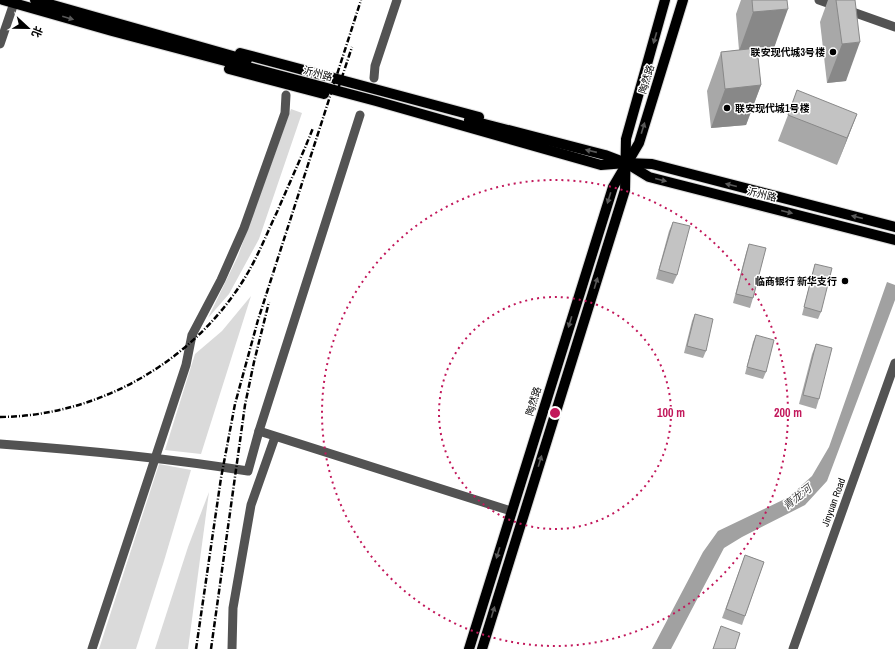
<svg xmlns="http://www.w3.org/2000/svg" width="895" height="649" viewBox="0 0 895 649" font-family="'Archivo Narrow','Noto Sans SC',sans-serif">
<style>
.green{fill:#dadada}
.water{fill:#a1a1a1}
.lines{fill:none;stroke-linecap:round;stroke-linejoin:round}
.major-casing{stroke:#dbdbdb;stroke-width:12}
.minor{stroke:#535353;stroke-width:9}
.major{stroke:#000;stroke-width:10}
.rail{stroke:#000;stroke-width:2.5;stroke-dasharray:6 2 1 2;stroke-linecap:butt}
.wall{fill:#a8a8a8}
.shaded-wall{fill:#888}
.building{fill:#c3c3c3;stroke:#888}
.oneway{fill:#595959}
.ring{fill:none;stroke:#c2185b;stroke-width:2;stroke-dasharray:2 4}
.poi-dot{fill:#000;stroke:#fff;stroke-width:1.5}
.labels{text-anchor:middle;stroke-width:3;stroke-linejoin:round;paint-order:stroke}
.poi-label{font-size:10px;font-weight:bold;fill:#000;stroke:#fff;text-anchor:end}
.street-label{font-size:10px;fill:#000;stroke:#fff}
.water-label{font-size:11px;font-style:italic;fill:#424242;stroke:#fff}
.centre{fill:#c2185b;stroke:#fff;stroke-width:2}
.ring-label{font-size:12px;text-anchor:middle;font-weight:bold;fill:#c2185b;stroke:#fff;stroke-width:3;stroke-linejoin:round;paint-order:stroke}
</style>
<rect width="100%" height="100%" fill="#fff"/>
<g class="green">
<path d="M291,109L302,113L259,239L229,294L208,318L238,256Z"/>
<path d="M251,296L201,454L165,450L195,354L222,331Z"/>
<path d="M159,464L191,470L164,561L136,649H99Z"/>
<path d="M209,492L188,649H155L188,547Z"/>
</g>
<path class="water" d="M887,282L895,285V300L827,481L805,505L742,537L724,548L671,649H652L703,552L718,531L789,497L812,476L829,447Z"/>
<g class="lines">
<g class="major-casing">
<g id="major">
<path d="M3,0L112,31L376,101L601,165L626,163L652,164L895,227"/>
<path d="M35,0L247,60"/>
<path d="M240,53L479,117"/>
<path d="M229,69L324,94"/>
<path d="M469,120L605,155L626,163L649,177L895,240"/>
<path d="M469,649L613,187L639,143L683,0"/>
<path d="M482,649L625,190L626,139L665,0"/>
</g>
</g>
<g class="minor">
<path d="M819,0L895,27"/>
<path d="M0,44L14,3"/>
<path d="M374,78L375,66L397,0"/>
<path d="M259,431L360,115"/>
<path d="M0,444C83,450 166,458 248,471L259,431L511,511"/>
<path d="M92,649L186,365L192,335L221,280L244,228L285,113L286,95"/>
<path d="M232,649L233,608L251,505L275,437"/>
<path d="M793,649L895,363"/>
</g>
<use href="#major" class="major"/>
<g class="rail">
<path d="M338,89L352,47"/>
<path d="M0,417C102,416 200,358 250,269C260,251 268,231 277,212C289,184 302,156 313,128"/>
<path d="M196,649L221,478L235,404L258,320L361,0"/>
<path d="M211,649L245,405L254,362L269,302"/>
</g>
</g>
<g class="wall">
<path d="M741,0H787L774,48L757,50L761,85L746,125L711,128L707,91L721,52L739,50L736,14Z"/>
<path d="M828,0H855L846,81L827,83L820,22Z"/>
<path d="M857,114L837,165L778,141L788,115Z"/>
<path d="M673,222L677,275L673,284L656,279L669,231Z"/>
<path d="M749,244L753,298L750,308L733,303L746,253Z"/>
<path d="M815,264L821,312L818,319L802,315L813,271Z"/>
<path d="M695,314L706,351L703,358L684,353L692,321Z"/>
<path d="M756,335L766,372L763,379L745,374L753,342Z"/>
<path d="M816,344L819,399L816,409L799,404L812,354Z"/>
<path d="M745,555L764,562L742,625L722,618Z"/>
</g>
<g class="shaded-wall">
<path d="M788,9L774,48L739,51L753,12Z"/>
<path d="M860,42L846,81L827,83L842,44Z"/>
<path d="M761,85L746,125L711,128L725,89Z"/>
<path d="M857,114L847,140L837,165L847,138Z"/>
</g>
<g class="building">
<path d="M752,0H787L788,9L753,12Z"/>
<path d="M836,0H855L860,42L842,44Z"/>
<path d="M757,48L761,85L725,89L721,52Z"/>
<path d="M797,90L857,114L847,138L788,115Z"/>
<path d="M673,222L690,226L677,275L659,270Z"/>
<path d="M749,244L766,248L753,298L736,294Z"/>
<path d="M815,264L832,268L821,312L804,307Z"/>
<path d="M695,314L713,319L706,351L687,346Z"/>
<path d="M756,335L774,340L766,372L747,367Z"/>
<path d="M816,344L832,348L819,399L803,395Z"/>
<path d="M745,555L764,562L745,616L726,609Z"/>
<path d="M721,626L740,633L735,649H713Z"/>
</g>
<defs><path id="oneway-solid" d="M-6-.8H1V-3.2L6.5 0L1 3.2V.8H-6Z"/></defs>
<g class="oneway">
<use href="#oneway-solid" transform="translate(68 18) rotate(16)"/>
<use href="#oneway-solid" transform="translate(655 38) rotate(106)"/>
<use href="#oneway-solid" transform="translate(643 128) rotate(-73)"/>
<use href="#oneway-solid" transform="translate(591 151) rotate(-167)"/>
<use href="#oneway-solid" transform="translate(661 180) rotate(14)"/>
<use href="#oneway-solid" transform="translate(731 185) rotate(-166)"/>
<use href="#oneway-solid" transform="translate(609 198) rotate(107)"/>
<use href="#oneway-solid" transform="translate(787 212) rotate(14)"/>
<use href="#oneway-solid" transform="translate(857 217) rotate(-166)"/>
<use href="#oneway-solid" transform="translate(596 283) rotate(-73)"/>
<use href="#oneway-solid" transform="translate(570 322) rotate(107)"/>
<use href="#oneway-solid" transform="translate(540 461) rotate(-73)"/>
<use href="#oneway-solid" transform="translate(498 553) rotate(107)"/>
<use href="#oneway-solid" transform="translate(493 612) rotate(-73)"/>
</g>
<g class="ring">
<circle cx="555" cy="413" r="116"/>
<circle cx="555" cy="413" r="233"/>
</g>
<g class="poi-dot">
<circle cx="833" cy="52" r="4"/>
<circle cx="727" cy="108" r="4"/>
<circle cx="845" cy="281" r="4"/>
</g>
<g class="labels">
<g class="poi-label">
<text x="825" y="56">联安现代城3号楼</text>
<text x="735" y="112" text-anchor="start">联安现代城1号楼</text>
<text x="837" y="285">临商银行 新华支行</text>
</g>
<g class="street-label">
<text transform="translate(318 73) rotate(15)" y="4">沂州路</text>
<text transform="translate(646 79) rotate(-73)" y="4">陶然路</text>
<text transform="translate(762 194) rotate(14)" y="4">沂州路</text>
<text transform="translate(533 401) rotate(-73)" y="4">陶然路</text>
<text transform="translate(833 502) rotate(-70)" y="4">Jinyuan Road</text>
</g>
<g class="water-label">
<text transform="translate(797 497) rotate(-38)" y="4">青龙河</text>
</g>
</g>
<circle cx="555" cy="413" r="6" class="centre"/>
<g class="ring-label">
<text x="671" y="417">100 m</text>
<text x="788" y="417">200 m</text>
</g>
<g transform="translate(28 28) rotate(112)" stroke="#ffffff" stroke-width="3" paint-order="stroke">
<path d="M0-3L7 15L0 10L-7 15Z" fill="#000000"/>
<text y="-6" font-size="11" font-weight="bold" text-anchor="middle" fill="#000000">北</text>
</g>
</svg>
